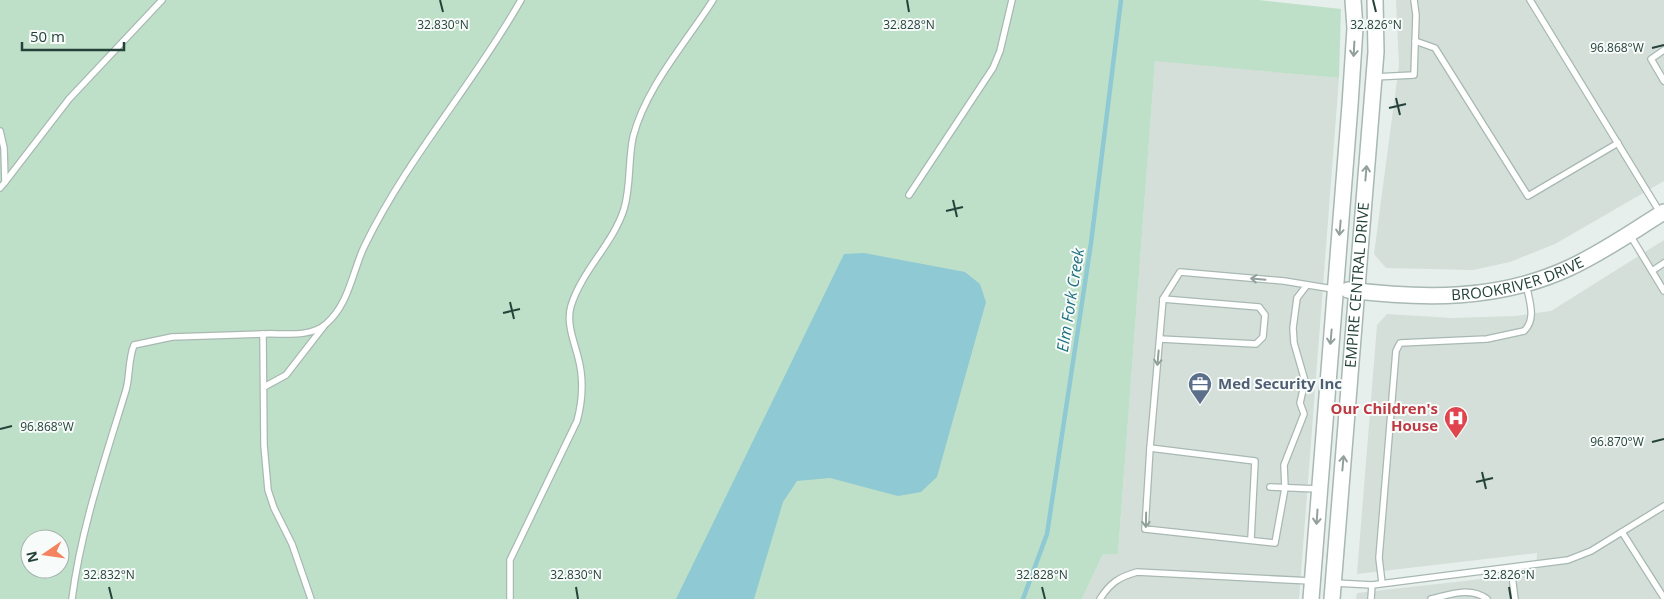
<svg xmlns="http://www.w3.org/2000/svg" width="1664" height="599" viewBox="0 0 1664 599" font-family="'Open Sans',sans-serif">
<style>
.built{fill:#d4dfda}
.green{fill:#bfe0c8;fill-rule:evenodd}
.water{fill:#8ec9d4}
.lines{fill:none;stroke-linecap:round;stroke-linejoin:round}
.stream{stroke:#8ec9d4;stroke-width:4.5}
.service-casing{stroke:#a8b8b2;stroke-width:8}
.tertiary-casing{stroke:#a8b8b2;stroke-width:18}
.service{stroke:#fff;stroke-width:5.5}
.tertiary{stroke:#fff;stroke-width:15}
.oneway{stroke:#92a09c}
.ticks{fill:none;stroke:#24423a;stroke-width:2}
.labels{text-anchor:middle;stroke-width:4;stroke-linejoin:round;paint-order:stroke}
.street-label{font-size:15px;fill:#24423a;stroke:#f7fbf9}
.service-label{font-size:15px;font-weight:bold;fill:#4e5e75;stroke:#f7fbf9;text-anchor:start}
.health-label{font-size:15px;font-weight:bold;fill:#be3a42;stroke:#f7fbf9;text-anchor:end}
.water-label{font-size:16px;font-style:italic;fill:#1c6f80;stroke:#f7fbf9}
.ticks-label{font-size:12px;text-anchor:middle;fill:#24423a;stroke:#f7fbf9;stroke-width:4;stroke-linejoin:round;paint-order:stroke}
</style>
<rect width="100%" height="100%" fill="#e6efeb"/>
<g class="built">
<path d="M1396,0H1664V181L1555,244L1510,262L1473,270L1386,268L1374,254L1399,65Z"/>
<path d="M1155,60L1339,78L1299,599H1082L1103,554H1118Z"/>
<path d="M1664,240V599H1356L1357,593L1536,573L1537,553L1357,574L1377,325L1387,314L1452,318L1516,316L1551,311Z"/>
</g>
<path class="green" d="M0,0H1259L1341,9L1339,78L1155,61L1118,554H1103L1082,599H0ZM30,539H60V569H30Z"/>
<path class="water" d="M864,253L965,272L980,284L986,302L937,477L921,492L898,496L830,478L797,481L783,502L754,599H676L844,254Z"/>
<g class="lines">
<path class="stream" d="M1023,599L1047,534L1091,243L1121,0"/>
<g class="service-casing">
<g id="service">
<path d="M1530,0L1661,214"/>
<path d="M1415,41L1435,48L1528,196L1618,143"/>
<path d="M1664,50L1651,59L1664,81"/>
<path d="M1374,77L1414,75L1416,15L1414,0"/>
<path d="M0,131L4,148L5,182L0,188"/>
<path d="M5,182L69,99L162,0"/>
<path d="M909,195L993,68L1000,51L1012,0"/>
<path d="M1630,235L1664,291"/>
<path d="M1652,271L1664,263"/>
<path d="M1307,285L1297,298L1293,328L1294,343L1305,381L1300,403L1304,414L1284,465L1285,488L1275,543L1145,529L1150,448L1163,299L1180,272L1284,281L1333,289"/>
<path d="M263,334C283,333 310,338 326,324C349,304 352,273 364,247C407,158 473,85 521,0"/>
<path d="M1160,339L1256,344L1263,337L1265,315L1259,307L1163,299"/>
<path d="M264,387L286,375L324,326"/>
<path d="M1150,448L1255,461L1251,539"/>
<path d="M1270,487L1318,489"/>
<path d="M1622,532L1664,598"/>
<path d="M1511,568L1515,599"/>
<path d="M1335,583L1372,585L1568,560L1591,551L1664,506"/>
<path d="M1382,583L1379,558L1396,351L1400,343L1487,339L1524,331C1537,319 1529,300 1526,284"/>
<path d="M72,599C81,528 105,459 126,390C130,376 128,360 134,345L172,337L263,334L264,445L268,490L274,508L292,544L311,599"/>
<path d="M510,599V560L577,421C583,399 584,379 578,357C574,341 566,323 571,306C582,270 613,244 624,209C631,186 628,161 633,137C646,87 685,44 713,0"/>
<path d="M1100,599C1110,583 1119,577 1137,572L1311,581"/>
<path d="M1371,599L1372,585"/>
<path d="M1431,599C1449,595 1470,586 1487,599"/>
</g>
</g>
<g class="tertiary-casing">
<g id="tertiary">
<path id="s1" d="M1348,290C1423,299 1498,301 1569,268C1602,253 1633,231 1664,212"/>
<path d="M1311,599L1350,105L1355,28L1353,0"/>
<path id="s2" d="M1332,599L1376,52L1375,0"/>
</g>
</g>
<use href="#service" class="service"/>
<use href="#tertiary" class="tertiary"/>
</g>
<defs><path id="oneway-shaft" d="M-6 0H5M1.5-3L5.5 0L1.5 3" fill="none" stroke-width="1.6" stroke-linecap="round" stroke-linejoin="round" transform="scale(1.25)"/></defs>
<g class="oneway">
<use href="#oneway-shaft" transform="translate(1354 49) rotate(93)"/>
<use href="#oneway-shaft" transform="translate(1366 173) rotate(-85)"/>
<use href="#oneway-shaft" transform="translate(1340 228) rotate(95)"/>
<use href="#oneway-shaft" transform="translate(1258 279) rotate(-175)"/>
<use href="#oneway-shaft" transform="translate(1331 337) rotate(95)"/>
<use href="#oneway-shaft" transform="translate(1158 358) rotate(95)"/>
<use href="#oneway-shaft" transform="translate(1343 463) rotate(-85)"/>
<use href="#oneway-shaft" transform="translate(1317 517) rotate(94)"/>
<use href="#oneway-shaft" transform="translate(1146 520) rotate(91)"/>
</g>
<path class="ticks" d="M440,0L443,12M907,0L909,12M1373,0L1376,12M1652,48L1664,45M1396,98L1400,115M1389,108L1406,104M953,200L957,217M946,211L963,207M510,302L514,319M503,313L520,309M0,429L12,426M1652,442L1664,439M1482,472L1486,489M1476,482L1493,478M109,587L112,599M576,587L578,599M1042,587L1045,599M1509,587L1511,599"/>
<defs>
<g id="office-pin" transform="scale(1.25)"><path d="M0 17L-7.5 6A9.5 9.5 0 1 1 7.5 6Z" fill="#5c6f8a" stroke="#f7fbf9"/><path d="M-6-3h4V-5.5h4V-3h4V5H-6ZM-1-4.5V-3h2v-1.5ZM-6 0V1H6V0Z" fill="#fff"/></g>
<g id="hospital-pin" transform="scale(1.25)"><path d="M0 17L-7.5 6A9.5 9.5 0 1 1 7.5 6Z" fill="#e0444e" stroke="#f7fbf9"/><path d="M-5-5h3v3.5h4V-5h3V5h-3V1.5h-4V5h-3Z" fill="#fff"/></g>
</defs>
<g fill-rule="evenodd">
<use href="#office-pin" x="1200" y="384"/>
<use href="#hospital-pin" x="1456" y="418"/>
</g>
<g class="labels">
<g class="street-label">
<text dy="5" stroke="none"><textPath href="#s1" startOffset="172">BROOKRIVER DRIVE</textPath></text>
<text dy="5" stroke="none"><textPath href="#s2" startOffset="315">EMPIRE CENTRAL DRIVE</textPath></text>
</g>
<g class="service-label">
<text x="1218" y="389">Med Security Inc</text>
</g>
<g class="health-label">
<text x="1438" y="414">Our Children's<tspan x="1438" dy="17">House</tspan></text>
</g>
<g class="water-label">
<text transform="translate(1070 300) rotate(-81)" y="6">Elm Fork Creek</text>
</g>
</g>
<g class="ticks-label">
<text x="443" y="29">32.830°N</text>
<text x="909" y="29">32.828°N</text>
<text x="1376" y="29">32.826°N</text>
<text x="1617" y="52">96.868°W</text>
<text x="47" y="431">96.868°W</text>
<text x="1617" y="446">96.870°W</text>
<text x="109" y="579">32.832°N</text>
<text x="576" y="579">32.830°N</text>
<text x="1042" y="579">32.828°N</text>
<text x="1509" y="579">32.826°N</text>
</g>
<g transform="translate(45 554) rotate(257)"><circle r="24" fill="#f7fbf9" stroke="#a3b1ad"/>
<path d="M0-4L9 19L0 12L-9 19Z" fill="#f4845f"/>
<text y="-8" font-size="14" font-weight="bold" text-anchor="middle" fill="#24423a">N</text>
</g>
<path d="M22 42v8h102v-8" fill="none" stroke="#24423a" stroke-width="2.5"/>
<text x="30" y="42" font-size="15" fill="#24423a" stroke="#f7fbf9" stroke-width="4" paint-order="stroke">50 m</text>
</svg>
